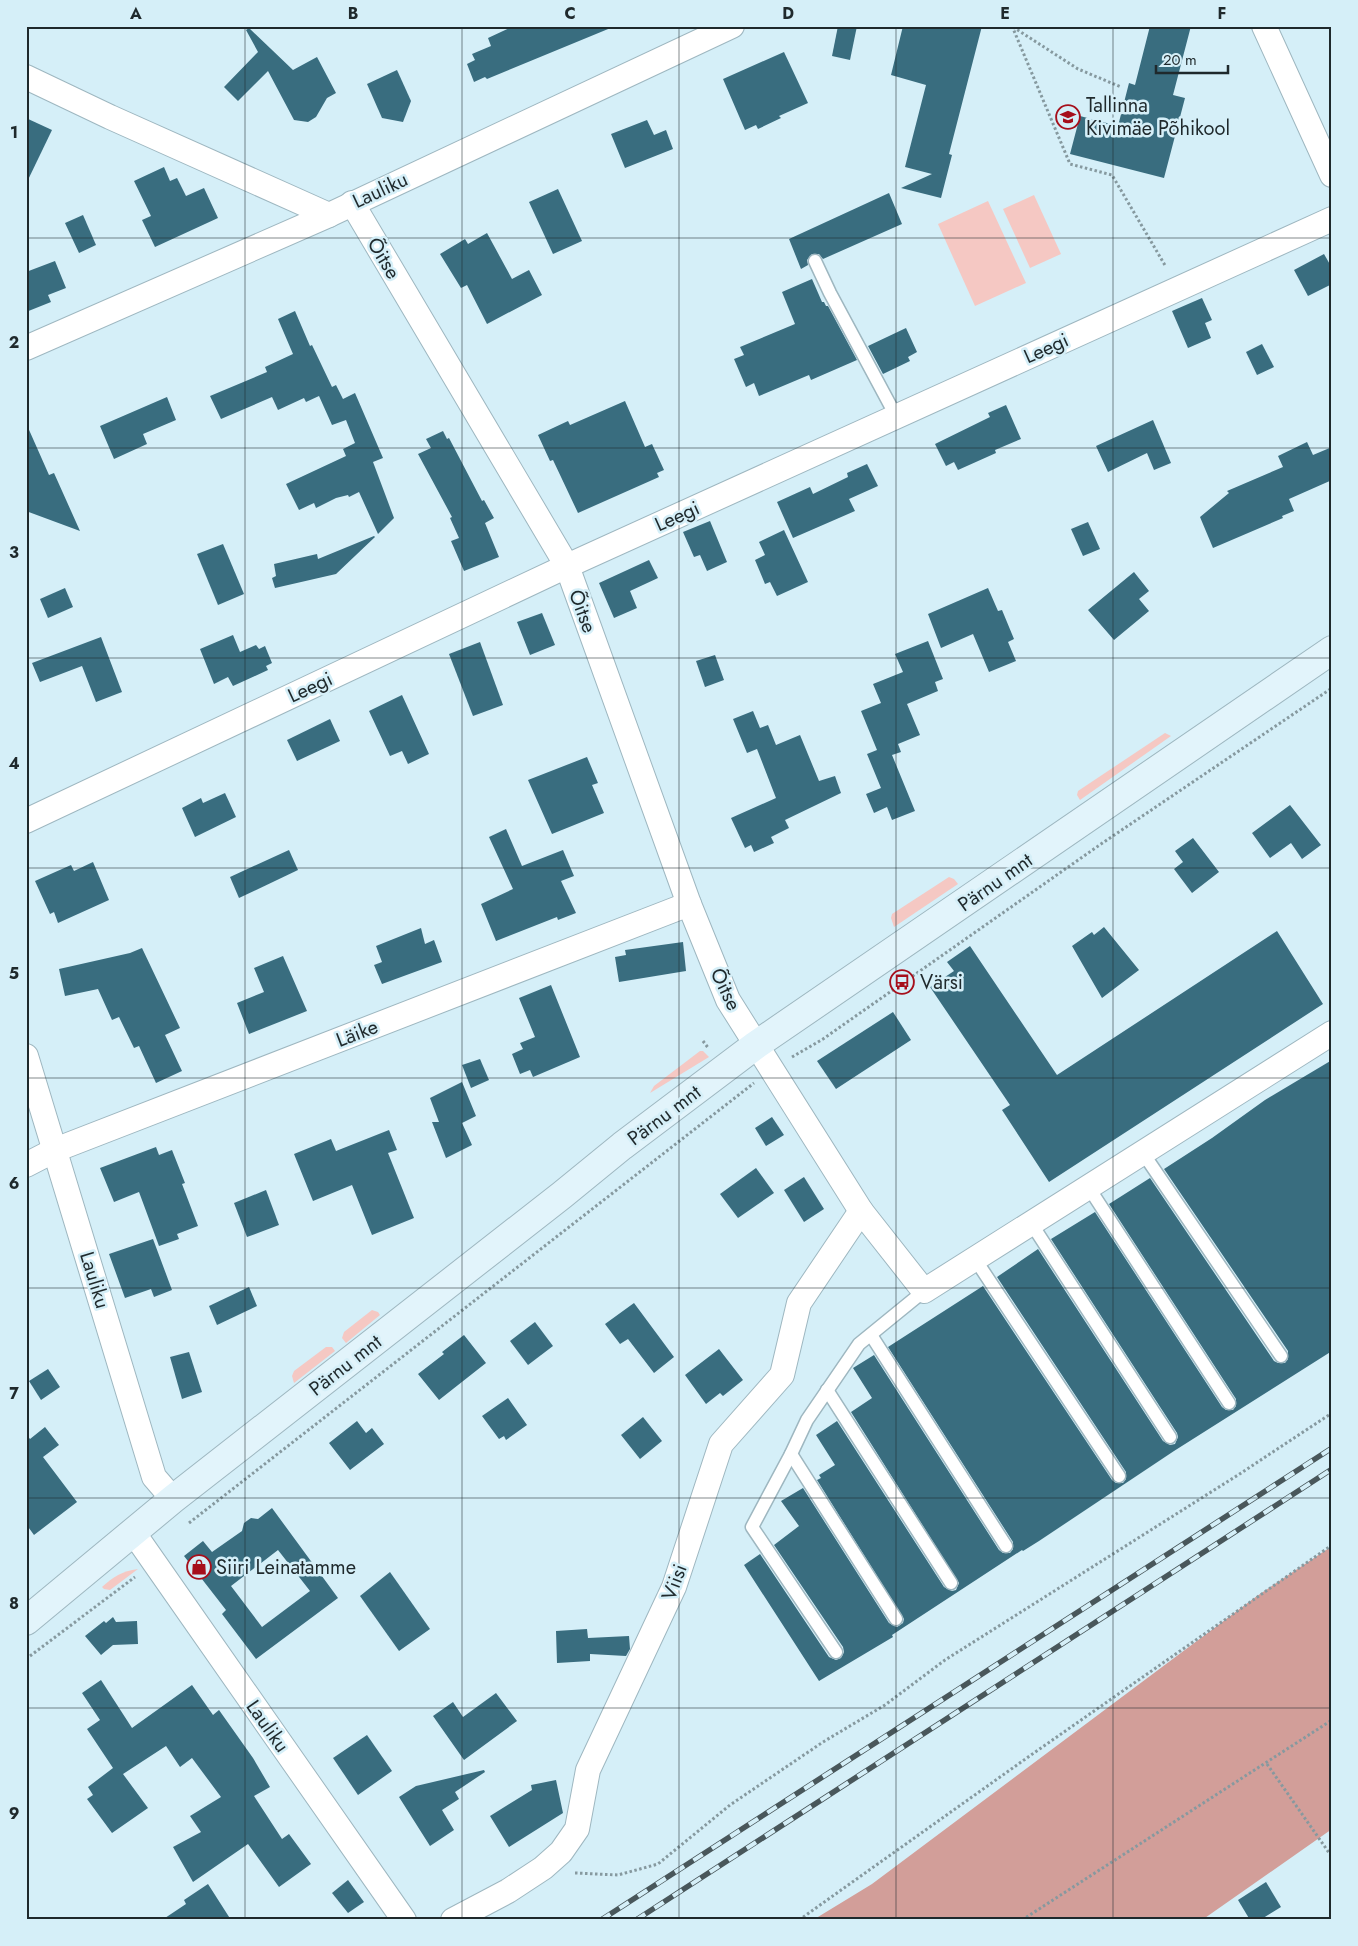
<svg xmlns="http://www.w3.org/2000/svg" width="1358" height="1946" viewBox="0 0 1358 1946" font-family="Jost,sans-serif">
<style>
.green{fill:#f5c8c3}
.forest{fill:#d29e99}
.building{fill:#396d7f;fill-rule:evenodd}
.lines{fill:none;stroke-linecap:round;stroke-linejoin:round}
.service-casing{stroke:#9eb7c0;stroke-width:15}
.minor-casing{stroke:#9eb7c0;stroke-width:26}
.secondary-casing{stroke:#9eb7c0;stroke-width:30}
.path{stroke:#86999f;stroke-width:3;stroke-dasharray:2.5 2.5;stroke-linecap:butt}
.service{stroke:#fff;stroke-width:12}
.minor{stroke:#fff;stroke-width:24}
.secondary{stroke:#e2f4fb;stroke-width:28}
.rail-casing{stroke:#49575b;stroke-width:5.5}
.rail{stroke:#d5eff8;stroke-width:4;stroke-dasharray:11;stroke-linecap:butt}
.grid{fill:none;stroke:#1f292c;stroke-width:1;stroke-opacity:0.55}
.labels{text-anchor:middle;stroke-width:5;stroke-linejoin:round;paint-order:stroke}
.poi-label{font-size:20px;fill:#1f292c;stroke:#d5eff8;text-anchor:start}
.street-label{font-size:20px;fill:#1f292c;stroke:#d5eff8}
.neatline{fill:none;stroke:#1f292c;stroke-width:2}
.grid-label{font-size:16px;text-anchor:middle;font-weight:bold;fill:#1f292c}
</style>
<rect width="100%" height="100%" fill="#d5eff8"/>
<g class="green">
<path d="M1034,195L1061,254L1030,268L1003,209Z"/>
<path d="M988,201L1026,283L975,306L938,224Z"/>
<path d="M1165,733L1171,736L1080,800L1077,795L1078,791Z"/>
<path d="M949,877L954,879L958,884L894,927L891,918L892,914Z"/>
<path d="M700,1051H703L709,1057L650,1093L654,1086Z"/>
<path d="M372,1310L378,1312L380,1315L346,1343L342,1338L344,1332Z"/>
<path d="M326,1347H332L335,1351L294,1383L292,1376L294,1371Z"/>
<path d="M138,1569L110,1590L104,1589L102,1587C113,1577 122,1571 138,1569Z"/>
</g>
<path class="forest" d="M1332,1546V1829L1202,1920H813L872,1884L1257,1596Z"/>
<g class="building">
<path d="M514,26H613V27L487,79L485,77L474,82L467,64L475,60L472,54L491,46L488,38Z"/>
<path d="M838,26H857L850,60L832,56Z"/>
<path d="M903,26H982L949,154L952,155L941,198L901,188L932,174L905,167L926,85L891,75Z"/>
<path d="M1150,26H1191L1173,95L1185,98L1164,178L1070,154L1080,116L1118,126L1129,83L1135,85Z"/>
<path d="M249,28L293,70L317,57L336,93L327,98L316,117L308,122L294,120L268,71L238,101L224,87L258,52L246,30Z"/>
<path d="M784,52L808,103L779,116L781,118L758,129L756,125L745,130L723,79Z"/>
<path d="M397,70L411,101L403,122L382,118L367,84Z"/>
<path d="M26,118L52,130L26,184Z"/>
<path d="M647,120L654,135L666,130L673,149L625,168L611,134Z"/>
<path d="M164,167L170,181L177,178L186,196L204,188L218,218L155,247L142,220L151,216L134,181Z"/>
<path d="M558,189L582,241L553,254L529,202Z"/>
<path d="M889,193L902,224L823,259L819,254H812L807,260L808,265L801,269L789,239Z"/>
<path d="M83,215L96,245L79,253L65,223Z"/>
<path d="M487,233L512,279L529,270L542,295L487,324L467,285L461,288L440,254L465,239L468,244Z"/>
<path d="M1324,254L1332,268V284L1308,296L1294,270Z"/>
<path d="M55,261L66,288L48,295L51,302L26,312V272Z"/>
<path d="M812,279L822,302H824L826,306H828L857,360L811,380L809,375L759,396L754,383L746,387L734,359L744,355L740,347L795,324L782,292Z"/>
<path d="M1202,298L1212,320L1205,323L1211,338L1188,348L1172,311Z"/>
<path d="M295,311L310,346L312,345L332,387L336,385L343,399L355,393L383,458L373,462L394,518L378,534L359,492L349,497L348,495L336,498L316,508L314,503L299,510L286,484L346,456L343,449L355,443L346,420L332,425L319,396L306,402L304,398L278,410L272,397L221,419L210,396L267,372L265,367L293,354L278,319Z"/>
<path d="M906,328L917,352L908,357L910,361L883,374L868,346Z"/>
<path d="M1262,344L1274,367L1257,375L1246,352Z"/>
<path d="M167,397L176,420L143,434L147,444L114,459L100,426Z"/>
<path d="M625,401L645,447L652,444L664,470L657,473L659,477L578,513L553,460L550,461L538,435L568,421L570,425Z"/>
<path d="M1006,405L1021,439L995,450L996,453L958,470L954,462L946,466L935,444L990,417L988,413Z"/>
<path d="M1153,420L1171,463L1154,470L1147,453L1108,472L1096,446Z"/>
<path d="M26,423L49,475L54,473L80,531L26,511Z"/>
<path d="M443,431L447,439L449,438L482,501L484,500L494,518L485,523L499,557L464,571L451,541L459,538L450,518L452,517L418,454L431,448L426,439Z"/>
<path d="M1307,442L1313,455L1332,447V480L1289,499L1294,511L1282,516L1283,518L1213,548L1200,517L1229,493L1227,491L1283,467L1278,456Z"/>
<path d="M867,464L878,486L849,499L855,511L793,538L777,502L810,487L813,494L848,477L847,473Z"/>
<path d="M710,521L727,562L707,571L700,555L694,557L683,532Z"/>
<path d="M1088,522L1100,549L1083,556L1071,529Z"/>
<path d="M784,530L808,582L777,596L770,582L765,584L755,560L765,555L759,542Z"/>
<path d="M374,536L375,537L336,574L275,588L272,578L276,576L274,564L317,554L318,559Z"/>
<path d="M223,544L244,594L218,605L197,554Z"/>
<path d="M649,560L658,578L630,591L637,608L614,618L599,583Z"/>
<path d="M1134,572L1149,591L1139,599L1149,611L1114,640L1088,610Z"/>
<path d="M65,588L73,607L48,618L40,599Z"/>
<path d="M988,588L998,611L1002,610L1014,639L1008,642L1016,661L989,672L973,634L941,648L928,614Z"/>
<path d="M542,613L555,645L530,655L517,622Z"/>
<path d="M233,635L240,652L256,645L259,649L265,646L272,663L266,666L268,670L233,686L228,677L214,684L200,649Z"/>
<path d="M101,637L122,692L96,702L82,666L40,682L32,663Z"/>
<path d="M928,641L943,679L935,682L938,691L907,704L920,735L898,744L901,752L892,755L915,811L892,820L887,807L874,813L866,794L881,788L867,754L877,750L861,711L881,703L873,684L903,672L895,654Z"/>
<path d="M480,642L503,705L473,716L449,654Z"/>
<path d="M715,655L724,680L705,687L696,661Z"/>
<path d="M402,695L429,754L408,764L402,751L390,756L369,711Z"/>
<path d="M753,711L760,728L768,725L776,745L800,735L819,781L835,776L841,793L785,820L789,828L771,837L774,843L754,852L751,845L745,848L731,818L776,798L757,749L747,753L733,719Z"/>
<path d="M330,719L340,741L297,761L287,740Z"/>
<path d="M587,757L598,783L592,785L604,813L552,834L528,780Z"/>
<path d="M225,793L236,817L195,837L182,808L201,798L203,803Z"/>
<path d="M1290,805L1321,845L1302,859L1291,843L1270,858L1252,833Z"/>
<path d="M506,829L522,866L563,850L574,876L561,881L576,913L558,920L557,917L496,941L481,904L513,889L489,837Z"/>
<path d="M1193,838L1219,872L1192,893L1174,869L1183,862L1175,851Z"/>
<path d="M289,850L298,870L239,898L230,877Z"/>
<path d="M93,862L109,900L58,923L54,912L50,914L35,881L71,865L74,871Z"/>
<path d="M1104,927L1139,970L1102,998L1072,946L1092,932L1094,935Z"/>
<path d="M421,928L425,944L434,940L442,962L382,984L374,965L382,962L376,946Z"/>
<path d="M1277,931L1323,1004L1049,1182L1002,1110L1010,1105L930,987L954,971L947,962L970,946L1057,1075Z"/>
<path d="M683,942L686,971L619,982L615,957L626,955L625,950Z"/>
<path d="M142,948L180,1028L165,1035L182,1071L156,1083L139,1046L134,1048L119,1017L112,1020L98,989L65,996L59,969L130,953Z"/>
<path d="M283,956L307,1011L249,1034L237,1003L264,992L254,968Z"/>
<path d="M551,985L580,1057L533,1077L530,1070L520,1074L512,1054L523,1049L520,1043L535,1037L519,998Z"/>
<path d="M893,1012L911,1040L836,1089L817,1061Z"/>
<path d="M480,1059L489,1080L471,1088L462,1065Z"/>
<path d="M1332,1060V1351L1174,1451L1039,1541L1023,1551L1022,1550L892,1635L893,1637L819,1681L744,1565L760,1554L829,1657L836,1660L841,1658L844,1652L843,1647L774,1545L799,1526L781,1501L803,1488L889,1623L897,1627L903,1623L904,1619L817,1480L821,1478L819,1475L835,1465L816,1435L837,1421L944,1587L952,1591L956,1590L959,1583L851,1412L872,1398L853,1368L874,1355L999,1550L1003,1553H1010L1013,1549V1542L888,1347L983,1286L1112,1480L1116,1483H1123L1126,1479V1472L997,1277L1038,1249L1163,1441L1170,1445L1175,1444L1178,1437L1177,1433L1051,1239L1095,1212L1222,1407L1226,1410H1233L1236,1406V1399L1109,1204L1150,1178L1274,1361L1278,1363H1285L1288,1359V1351L1164,1169L1212,1138L1265,1100Z"/>
<path d="M462,1082L476,1116L462,1123L472,1145L446,1158L432,1122H439L430,1098Z"/>
<path d="M772,1117L784,1135L766,1146L755,1128Z"/>
<path d="M389,1130L397,1150L388,1153L414,1218L372,1235L352,1185L313,1201L294,1154L331,1139L336,1151Z"/>
<path d="M156,1147L159,1155L172,1150L185,1183L182,1184L198,1226L177,1234L179,1239L159,1246L139,1192L114,1202L100,1168Z"/>
<path d="M756,1168L774,1193L738,1218L720,1194Z"/>
<path d="M804,1177L824,1209L804,1222L784,1190Z"/>
<path d="M266,1190L279,1225L247,1237L234,1203Z"/>
<path d="M153,1239L172,1290L154,1297L151,1289L125,1298L109,1254Z"/>
<path d="M249,1287L257,1306L217,1325L209,1306Z"/>
<path d="M634,1303L674,1357L654,1373L628,1339L620,1344L605,1324Z"/>
<path d="M535,1322L553,1346L528,1365L510,1341Z"/>
<path d="M464,1335L486,1363L439,1400L418,1374L444,1354L442,1352Z"/>
<path d="M719,1349L743,1380L723,1396L720,1393L706,1404L685,1375Z"/>
<path d="M189,1352L202,1392L182,1399L170,1357Z"/>
<path d="M48,1369L60,1387L41,1400L29,1381Z"/>
<path d="M508,1398L527,1425L506,1440L504,1436L499,1439L482,1416Z"/>
<path d="M643,1417L662,1441L640,1459L621,1435Z"/>
<path d="M357,1421L366,1433L372,1428L384,1444L350,1470L329,1443Z"/>
<path d="M45,1427L59,1445L43,1457L77,1502L34,1535L26,1524V1434L30,1439Z"/>
<path d="M272,1508L338,1598L256,1659L222,1614L226,1610L184,1556L203,1541L212,1552L242,1531L244,1523L251,1518L258,1519ZM278,1550L310,1591L262,1627L231,1586Z"/>
<path d="M390,1572L430,1629L399,1651L360,1596Z"/>
<path d="M113,1617L116,1622L137,1621L138,1644L113,1645L101,1655L85,1636L104,1621L106,1623Z"/>
<path d="M587,1629L588,1638L629,1636L630,1649L626,1656L590,1654V1661L557,1663L556,1631Z"/>
<path d="M101,1680L132,1728L192,1685L213,1715L219,1710L253,1758L270,1787L254,1796L282,1839L289,1834L311,1864L279,1887L248,1844L193,1882L173,1847L201,1832L190,1816L221,1797L192,1758L180,1767L166,1746L123,1774L148,1808L112,1833L87,1799L93,1795L88,1787L113,1768L87,1729L100,1720L82,1693Z"/>
<path d="M496,1693L517,1721L464,1760L433,1716L453,1702L463,1717Z"/>
<path d="M367,1735L392,1771L358,1795L333,1758Z"/>
<path d="M484,1770L485,1772L455,1792L459,1799L442,1810L454,1830L430,1846L399,1797L416,1786Z"/>
<path d="M556,1780L563,1813L509,1847L490,1816L532,1790L531,1785Z"/>
<path d="M348,1880L364,1902L348,1913L332,1893Z"/>
<path d="M1266,1882L1281,1907L1260,1920H1250L1238,1900Z"/>
<path d="M208,1884L231,1920H162L186,1904L184,1900Z"/>
</g>
<g class="lines">
<g class="service-casing">
<g id="service">
<path d="M815,261L830,293L896,416"/>
<path d="M1143,1153L1281,1356"/>
<path d="M1089,1188L1229,1403"/>
<path d="M1031,1223L1170,1437"/>
<path d="M975,1259L1119,1476"/>
<path d="M871,1335L1006,1546"/>
<path d="M827,1390L951,1583"/>
<path d="M791,1454L896,1619"/>
<path d="M836,1652L752,1527L791,1454L807,1420L859,1344L924,1291"/>
</g>
</g>
<g class="minor-casing">
<g id="minor">
<path d="M1264,26L1332,175"/>
<path d="M26,77L110,117L329,215"/>
<path d="M352,203L567,566L689,904L728,1000L861,1211L924,1291L1332,1033"/>
<path d="M26,348L329,215L732,26"/>
<path d="M26,821L567,566L1332,219"/>
<path d="M26,1056L154,1477L173,1499"/>
<path d="M26,1165L55,1150L689,904"/>
<path d="M133,1532L404,1920"/>
<path d="M453,1920L508,1891L543,1868L561,1852L577,1829L588,1770L674,1587L721,1444L782,1375L799,1303L861,1211"/>
</g>
</g>
<g class="secondary-casing">
<path id="secondary" d="M26,1621L173,1499L562,1195L622,1146L756,1045L1332,650"/>
</g>
<g class="path">
<path d="M1012,26L1070,164L1112,175L1166,267"/>
<path d="M1013,27L1078,69L1121,87"/>
<path d="M703,1041L709,1049"/>
<path d="M792,1057L823,1039L1101,844L1332,688"/>
<path d="M189,1523L754,1083"/>
<path d="M26,1659L135,1577"/>
<path d="M1267,1764L1332,1857"/>
<path d="M575,1873L618,1875L658,1864L730,1805L823,1742L885,1705L945,1660L1238,1475L1332,1413"/>
<path d="M799,1920L1031,1755L1332,1545"/>
<path d="M1022,1920L1332,1720"/>
</g>
<use href="#service" class="service"/>
<use href="#minor" class="minor"/>
<use href="#secondary" class="secondary"/>
<g class="rail-casing">
<g id="rail">
<path d="M601,1920L1332,1448"/>
<path d="M636,1920L1332,1469"/>
</g>
</g>
<use href="#rail" class="rail"/>
</g>
<path class="grid" d="M245,26V1920M462,26V1920M679,26V1920M896,26V1920M1113,26V1920M26,238H1332M26,448H1332M26,658H1332M26,868H1332M26,1078H1332M26,1288H1332M26,1498H1332M26,1708H1332"/>
<defs>
<g id="school-ring" transform="scale(1.25)"><circle r="9.5" fill="#d5eff8" stroke="#a60f1b" stroke-width="1.5"/><path d="M0-5L7-2L0 1L-7-2ZM-4 1L0 2.5L4 1V4Q0 6-4 4Z" fill="#a60f1b"/></g>
<g id="bus-ring" transform="scale(1.25)"><circle r="9.5" fill="#d5eff8" stroke="#a60f1b" stroke-width="1.5"/><path d="M-5-6H5V4H4V6H2V4H-2V6H-4V4H-5ZM-3.5-4V0h7V-4ZM-3.5 1.2v1.5H-2V1.2ZM2 1.2v1.5H3.5V1.2Z" fill="#a60f1b"/></g>
<g id="shop-ring" transform="scale(1.25)"><circle r="9.5" fill="#d5eff8" stroke="#a60f1b" stroke-width="1.5"/><path d="M-5-2.5h2.3a2.7 3.5 0 0 1 5.4 0H5L5.5 6h-11ZM-1.5-2.5h3a1.5 2.3 0 0 0-3 0Z" fill="#a60f1b"/></g>
</defs>
<g fill-rule="evenodd">
<use href="#school-ring" x="1068" y="117"/>
<use href="#bus-ring" x="902" y="982"/>
<use href="#shop-ring" x="199" y="1567"/>
</g>
<g class="labels">
<g class="poi-label">
<text x="1086" y="112">Tallinna<tspan x="1086" dy="23">Kivimäe Põhikool</tspan></text>
<text x="920" y="989">Värsi</text>
<text x="216" y="1574">Siiri Leinatamme</text>
</g>
<g class="street-label">
<text transform="translate(380 190) rotate(-25)" y="7">Lauliku</text>
<text transform="translate(384 258) rotate(59)" y="7">Õitse</text>
<text transform="translate(1046 348) rotate(-24)" y="7">Leegi</text>
<text transform="translate(677 516) rotate(-24)" y="7">Leegi</text>
<text transform="translate(583 611) rotate(70)" y="7">Õitse</text>
<text transform="translate(310 687) rotate(-25)" y="7">Leegi</text>
<text transform="translate(995 882) rotate(-35)" y="7">Pärnu mnt</text>
<text transform="translate(726 989) rotate(64)" y="7">Õitse</text>
<text transform="translate(357 1033) rotate(-21)" y="7">Läike</text>
<text transform="translate(664 1115) rotate(-37)" y="7">Pärnu mnt</text>
<text transform="translate(95 1280) rotate(73)" y="7">Lauliku</text>
<text transform="translate(345 1365) rotate(-38)" y="7">Pärnu mnt</text>
<text transform="translate(674 1582) rotate(-69)" y="7">Viisi</text>
<text transform="translate(268 1726) rotate(55)" y="7">Lauliku</text>
</g>
</g>
<rect width="1358" height="1946" fill="none" stroke="#d5eff8" stroke-width="55"/>
<path d="M1156 65v8h72v-8" fill="none" stroke="#1f292c" stroke-width="2.5"/>
<text x="1163" y="65" font-size="15" fill="#1f292c" stroke="#d5eff8" stroke-width="4" paint-order="stroke">20 m</text>
<rect x="28" y="28" width="1302" height="1890" class="neatline"/>
<g class="grid-label">
<text x="136" y="19">A</text>
<text x="353" y="19">B</text>
<text x="570" y="19">C</text>
<text x="788" y="19">D</text>
<text x="1005" y="19">E</text>
<text x="1222" y="19">F</text>
<text x="14" y="138">1</text>
<text x="14" y="348">2</text>
<text x="14" y="558">3</text>
<text x="14" y="769">4</text>
<text x="14" y="979">5</text>
<text x="14" y="1189">6</text>
<text x="14" y="1399">7</text>
<text x="14" y="1609">8</text>
<text x="14" y="1819">9</text>
</g>
</svg>
